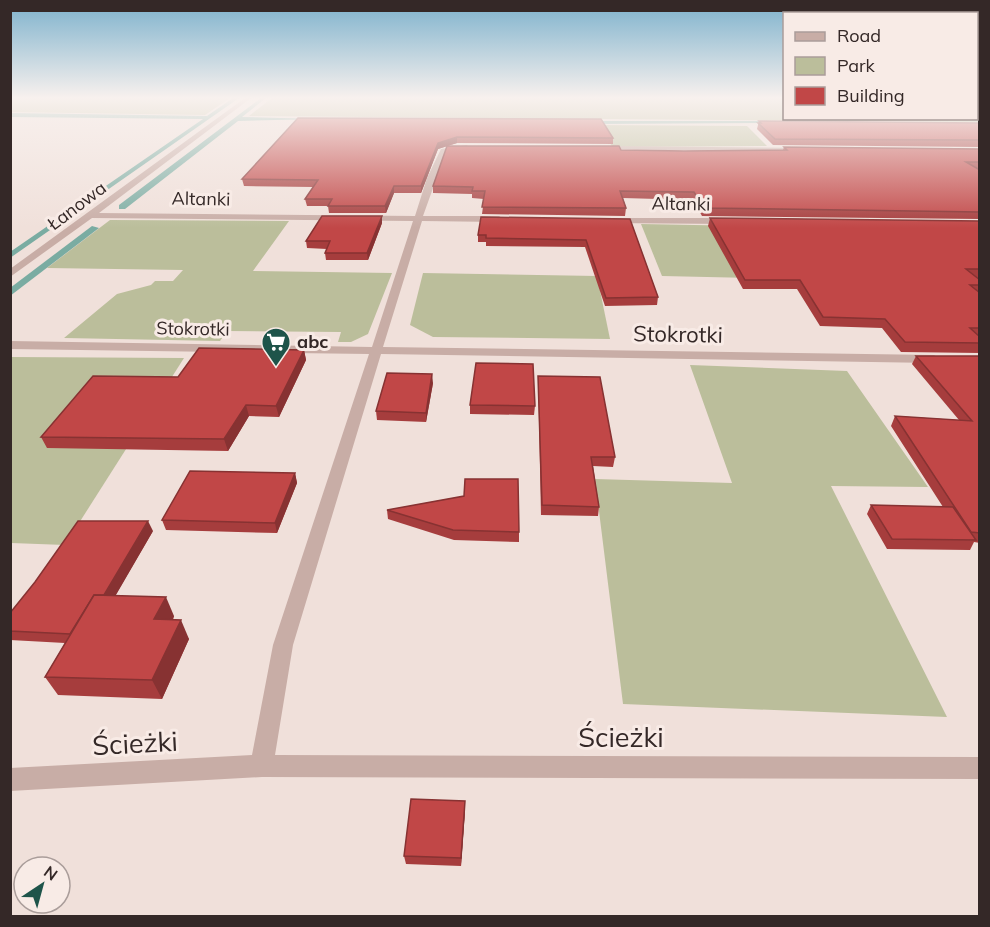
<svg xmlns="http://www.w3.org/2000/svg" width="990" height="927" viewBox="0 0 990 927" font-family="Mulish,sans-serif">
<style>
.green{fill:#bbbe9b}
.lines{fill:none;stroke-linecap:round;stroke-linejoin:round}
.stream{fill:#7aaca2;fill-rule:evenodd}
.minor{fill:#c8ada6;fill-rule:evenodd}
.wall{fill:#a63d3d}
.shaded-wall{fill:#873232}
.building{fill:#c14747;stroke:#873232;stroke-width:1.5}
.labels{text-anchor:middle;stroke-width:6;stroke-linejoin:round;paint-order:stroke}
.far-street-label{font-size:18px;fill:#342827;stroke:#f8ebe6}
.far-poi-label{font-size:18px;font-weight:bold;fill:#342827;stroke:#f8ebe6;text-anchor:start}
.street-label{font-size:22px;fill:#342827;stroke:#f8ebe6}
.near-street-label{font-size:27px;fill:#342827;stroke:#f8ebe6}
</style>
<rect width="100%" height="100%" fill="#f0e0da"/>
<g class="green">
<path d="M11,98H230L205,115L11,112Z"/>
<path d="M272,98H784V118H976L977,98H979L980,122L249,116Z"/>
<path d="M602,125L747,126L767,146L612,147Z"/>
<path d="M110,220L289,221L253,271L392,273L368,334L351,342H338L341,332L227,331L220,341L64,338L117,294L151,285L155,281H173L183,270L47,268Z"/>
<path d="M641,224L748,226L752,278L662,276Z"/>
<path d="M423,273L597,276L610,339L433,337L410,325Z"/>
<path d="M11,357L184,358L65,545L11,543Z"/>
<path d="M690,365L847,371L928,487L831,486L947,717L623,704L595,479L732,483Z"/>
</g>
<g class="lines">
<g class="stream">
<path d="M233,98H239L10,258V252L203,119L10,117V113L207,116Z"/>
<path d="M261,98H266L242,117L317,119L238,121L125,209H119V205Z"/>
<path d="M584,121H776L779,123L586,124Z"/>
<path d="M92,226L99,228L10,296V288Z"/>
</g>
<g class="minor">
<path d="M245,98H251L99,213L415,216L427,178L441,149L467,145L469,148L446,152L423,216H499L503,219L499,222L422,221L383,347L934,355L940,359L934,363L381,354L293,645L275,755L980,757V779L262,777L10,791V768L252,755L273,645L369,354L10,349V341L372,347L413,221L92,218L10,277V269Z"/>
<path d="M602,146L803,148L806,150L803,152L600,149Z"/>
<path d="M607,218H727L731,221L727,224L610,223L607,222Z"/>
</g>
</g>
<g class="wall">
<path d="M298,118L613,138V144L457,143L438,149L421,193H394L386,213H329L328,206H307L305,199L314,187L244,186L242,179Z"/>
<path d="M759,121L980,123V147L773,145L757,129Z"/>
<path d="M784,147L980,149V169H978L980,170V219L702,216L693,200L623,198L626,208L625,216L482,214L484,199L472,198V194L433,193V186L621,150L684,151L783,150Z"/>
<path d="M710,218L980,221V278H977L980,280V353L901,352L882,328L820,326L797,289H743L708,226Z"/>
<path d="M630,219L658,297L657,305L605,306L585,247L486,246V242H478V235Z"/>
<path d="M382,223L368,260H326L325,253L327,249L307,248L306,241Z"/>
<path d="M304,350L306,360L279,417L249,416L228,451L47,448L41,437L178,377Z"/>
<path d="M916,356L980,357V543L974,542L970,550L887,549L867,514L871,505L943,507L891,426L895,416L959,420L912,364Z"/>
<path d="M538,376L615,457L613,467L593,466L599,507L598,516L541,515Z"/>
<path d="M433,383L426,422L377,420L376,411Z"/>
<path d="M470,405L535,406L534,415L470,414Z"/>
<path d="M295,473L297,483L277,533L166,530L162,520Z"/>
<path d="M464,496L519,532V542L454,540L388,519L387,510Z"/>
<path d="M153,531L115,596L174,616L173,620L189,639L162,699L58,695L45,677L65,643L10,640V613Z"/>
<path d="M465,810L461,866L406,864L404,856Z"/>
</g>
<g class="shaded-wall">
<path d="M457,137V143L438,149L421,193V186L438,143Z"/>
<path d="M394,186V193L386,213L385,206Z"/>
<path d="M382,216V223L368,260L367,253Z"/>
<path d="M304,350L306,360L279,417L276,406Z"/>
<path d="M432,374L433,383L426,422V413Z"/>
<path d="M246,405L249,416L228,451L224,439Z"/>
<path d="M295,473L297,483L277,533L275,523Z"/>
<path d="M148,521L153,531L87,645L81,635Z"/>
<path d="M166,597L174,616L164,638L154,619Z"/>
<path d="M181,620L189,639L162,699L152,680Z"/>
<path d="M465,801V810L461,866V858Z"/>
</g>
<g class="building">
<path d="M298,118L601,119L613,138L457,137L438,143L421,186H394L385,206H328L332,199H305L318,180L242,179Z"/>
<path d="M759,121L980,123V140L775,139L758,123H761Z"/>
<path d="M447,146H619L621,150L684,151L787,150L784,147L980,149V162H966L980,170V212L704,208L694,192L620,191L626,208L482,207L485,191H472L473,187L433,186Z"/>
<path d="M322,216H382L367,253H325L330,241H306Z"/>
<path d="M481,217L630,219L658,297L606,298L586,240L486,238V235H478Z"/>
<path d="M710,218L980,221V269H966L980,280V285H970L980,293V328H970L980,337V343L905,342L885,319L823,317L800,280H745Z"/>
<path d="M199,348L304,350L276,406L246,405L224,439L41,437L93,376L178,377Z"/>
<path d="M916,356H980V533L971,532L895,416L972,421Z"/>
<path d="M476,363L533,364L535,406L470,405Z"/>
<path d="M387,373L432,374L426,413L376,411Z"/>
<path d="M538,376L600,377L615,457H591L599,507L542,505Z"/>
<path d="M190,471L295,473L275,523L162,520Z"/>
<path d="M465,479H518L519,532L453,530L387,510L464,496Z"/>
<path d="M871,505L953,507L976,540L892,539Z"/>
<path d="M78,521H148L104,595H94L70,634L10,631V613L35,582Z"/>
<path d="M94,595L166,597L154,619L181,620L152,680L45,677Z"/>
<path d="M411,799L465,801L461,858L404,856Z"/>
</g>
<linearGradient id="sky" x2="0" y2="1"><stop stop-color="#7cb1cc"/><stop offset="0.43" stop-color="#f8f1ee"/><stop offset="1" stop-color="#f8f1ee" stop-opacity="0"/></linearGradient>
<rect width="990" height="228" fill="url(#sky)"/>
<defs>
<g id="supermarket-pin" transform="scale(1.5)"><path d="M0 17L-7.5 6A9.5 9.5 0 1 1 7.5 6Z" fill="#1e544a" stroke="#f8ebe6"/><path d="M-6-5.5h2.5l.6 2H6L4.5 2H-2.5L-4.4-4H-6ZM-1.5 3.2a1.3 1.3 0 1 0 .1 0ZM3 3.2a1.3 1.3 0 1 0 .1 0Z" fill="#fff"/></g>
</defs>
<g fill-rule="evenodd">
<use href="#supermarket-pin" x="276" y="342"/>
</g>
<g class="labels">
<g class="far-street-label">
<text transform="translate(201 199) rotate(1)" y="6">Altanki</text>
<text transform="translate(681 204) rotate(1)" y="6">Altanki</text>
<text transform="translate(77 206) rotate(-37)" y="6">Łanowa</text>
<text transform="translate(193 329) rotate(1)" y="6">Stokrotki</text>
</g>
<g class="far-poi-label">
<text x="297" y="348">abc</text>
</g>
<g class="street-label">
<text transform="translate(678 334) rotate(1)" y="8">Stokrotki</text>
</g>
<g class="near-street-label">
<text x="621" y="747">Ścieżki</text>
<text transform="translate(135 744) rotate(-3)" y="9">Ścieżki</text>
</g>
</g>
<rect width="990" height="927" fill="none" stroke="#342827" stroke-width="24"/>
<rect x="783" y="12" width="195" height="108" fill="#f8ebe6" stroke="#aa9d9a" stroke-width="1.5"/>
<rect x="795" y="32" width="30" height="9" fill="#c8ada6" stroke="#aa9d9a" stroke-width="1.5"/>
<text x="837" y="42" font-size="18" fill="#342827">Road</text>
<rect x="795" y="57" width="30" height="18" fill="#bbbe9b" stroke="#aa9d9a" stroke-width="1.5"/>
<text x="837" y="72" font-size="18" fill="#342827">Park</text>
<rect x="795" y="87" width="30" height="18" fill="#c14747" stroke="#aa9d9a" stroke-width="1.5"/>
<text x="837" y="102" font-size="18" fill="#342827">Building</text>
<g transform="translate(42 885) rotate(36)"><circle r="28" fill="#f8ebe6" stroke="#aa9d9a" stroke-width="1.5"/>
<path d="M0-4.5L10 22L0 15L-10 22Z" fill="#1e544a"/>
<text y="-9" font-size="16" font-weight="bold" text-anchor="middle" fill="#342827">N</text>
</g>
</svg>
